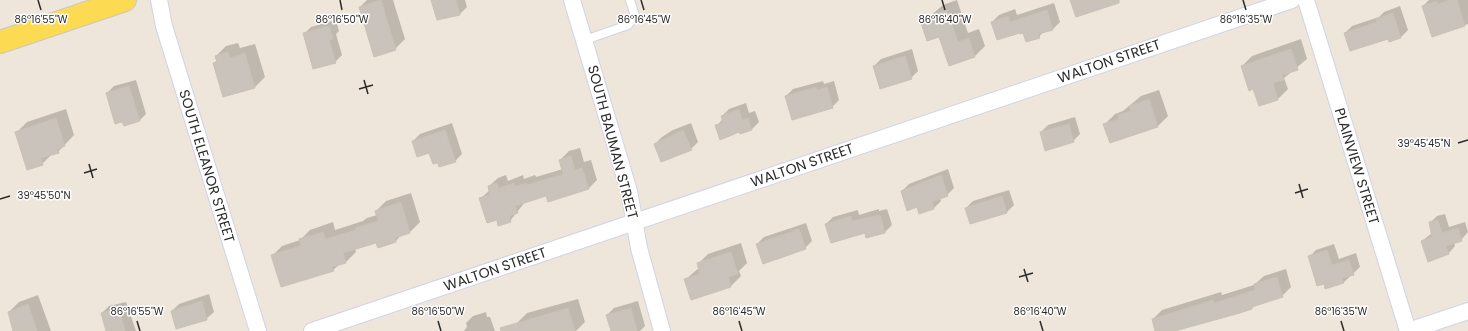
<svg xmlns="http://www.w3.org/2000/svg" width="1468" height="331" viewBox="0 0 1468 331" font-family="Poppins,sans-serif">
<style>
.shadow{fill:#0003}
.building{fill:#c9c3bb;stroke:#c9c2b4}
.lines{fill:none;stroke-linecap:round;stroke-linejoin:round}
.lane-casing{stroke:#d0d3e5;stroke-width:10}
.street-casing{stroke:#d0d3e5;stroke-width:18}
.primary-casing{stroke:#c8c8c8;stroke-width:24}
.lane{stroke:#fff;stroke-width:8}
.street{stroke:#fff;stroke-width:16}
.primary{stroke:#fcda51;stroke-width:22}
.ticks{fill:none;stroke:#2a2a2a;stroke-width:1.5}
.labels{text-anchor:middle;stroke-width:3;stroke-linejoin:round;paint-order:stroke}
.street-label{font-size:14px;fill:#2a2a2a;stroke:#fff}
.ticks-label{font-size:10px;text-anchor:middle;fill:#2a2a2a;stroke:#fff;stroke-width:3;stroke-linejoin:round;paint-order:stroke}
</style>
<rect width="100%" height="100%" fill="#eee6db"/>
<g class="shadow">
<path d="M367,0H393L405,39L395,49L360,7Z"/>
<path d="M432,0H465L467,7L460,14L438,19Z"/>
<path d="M957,0L968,33L979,29L985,46L975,56L922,23L943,5Z"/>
<path d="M1429,0H1468V24L1433,35L1423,6Z"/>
<path d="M1054,3L1060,22L1053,29L1044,31L1039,37L992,22L999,15L1015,9L1017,15Z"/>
<path d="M1400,6L1408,30L1401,37L1389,41L1388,38L1345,33L1352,26L1379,17L1384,12Z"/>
<path d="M336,20L339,31L336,34L342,55L335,62L304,34L311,27Z"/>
<path d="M1301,39L1307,59L1284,78L1288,89L1278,99L1259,105L1254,88L1242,66L1252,56Z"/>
<path d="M238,43L240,48L255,44L265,77L255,87L224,96L214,63L217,60L216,56L226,46Z"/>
<path d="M912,49L918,71L911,78L874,66L881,59Z"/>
<path d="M136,80L146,114L139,121L107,93L114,86Z"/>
<path d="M823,81L824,84L834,81L839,100L832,107L786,96L793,89Z"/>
<path d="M1159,90L1168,116L1158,126L1111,142L1105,124L1115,114L1123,111L1141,96Z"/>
<path d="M746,103L749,113L755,111L759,122L752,129L740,133L739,131L716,126L723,119L722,116L729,109Z"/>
<path d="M66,109L74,135L58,152L52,154L42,164L17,132L27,122Z"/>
<path d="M1075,117L1080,134L1073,141L1041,132L1048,125Z"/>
<path d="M452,123L462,154L455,161H438L429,152L413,141L420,134Z"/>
<path d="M691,123L698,142L691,149L655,144L662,137L673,130Z"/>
<path d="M580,148L584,162L591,160L597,180L589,188L547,195L525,202L510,221L498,219L480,199L490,190L489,186L498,178L506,175L508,181L523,175L524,179L535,175L536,177L563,169L560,160L569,151Z"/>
<path d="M948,169L954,188L947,195L940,198L941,201L934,208L918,206L902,191L909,184Z"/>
<path d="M1009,190L1014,205L1007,212L971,223L966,208L973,201Z"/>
<path d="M411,193L420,222L410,232L402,234L396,241L377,242L355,249L356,252L346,262L340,264L333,270L272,256L282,246L300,240L310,230L333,222L335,230L363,221L367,218L377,215L376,211L386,201Z"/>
<path d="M879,209V211L887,209L892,225L885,232H865L826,224L833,217L858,210L859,215Z"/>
<path d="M1445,214L1449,227L1465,222L1468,232L1461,240L1454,243L1455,246L1448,254L1422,241L1432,233L1430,223L1437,216Z"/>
<path d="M806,223L812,241L805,248L757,244L764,237Z"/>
<path d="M741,243L747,263L739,271L741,276L731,286L692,299L686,279L699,268L698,264L708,254Z"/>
<path d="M1334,244L1339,259L1356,253L1360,267L1344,282L1309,257L1316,250Z"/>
<path d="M1286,269L1291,287L1282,296L1256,304L1252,308L1172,331H1156L1153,319L1162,310L1221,292L1222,295L1254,285L1264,276Z"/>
<path d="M209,294L214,312L206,319L172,311L179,304Z"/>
<path d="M38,295L51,331H14L9,312L19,302Z"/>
<path d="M578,299L585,322L576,331H519L517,323L527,313Z"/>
<path d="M638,301L645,326L640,331H612L607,315L614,308Z"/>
<path d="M126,302L136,331H107L102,313L109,306Z"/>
<path d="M486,312L487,317H490L495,331H464L467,327L466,323L473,316Z"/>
</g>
<g class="building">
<path d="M381,0L396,50L374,57L359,7Z"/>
<path d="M431,0H456L460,15L437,20Z"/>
<path d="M1070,0H1119V3L1076,17Z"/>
<path d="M1450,0H1457L1465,26L1432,37L1422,6L1437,1L1438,4Z"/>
<path d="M947,10L958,42L969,38L975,57L949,66L939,37L927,41L921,23L933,19L932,15Z"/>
<path d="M1047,10L1053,30L1038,34L1040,38L1026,42L1023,33L1020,34V33L997,40L991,22L1008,16L1010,22Z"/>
<path d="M1393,13L1401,38L1389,42L1388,39L1350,51L1344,33L1377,22L1376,19Z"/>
<path d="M329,26L333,39L329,40L336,63L313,69L303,33Z"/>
<path d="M1291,49L1298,70L1282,75L1284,80L1273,83L1278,100L1259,106L1253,89L1249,91L1241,66Z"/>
<path d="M228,52L230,58L245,53L255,88L223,97L213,63L217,62L215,56Z"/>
<path d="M905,56L912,79L880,89L873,66Z"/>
<path d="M129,86L140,121L124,126L122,122L115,124L106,93Z"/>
<path d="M816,87L817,90L827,87L833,108L792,120L785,96Z"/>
<path d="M1149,99L1158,127L1110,143L1103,124L1119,119L1118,115L1131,111L1129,106Z"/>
<path d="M739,109L742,120L748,118L752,130L740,134L739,132L720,140L715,125L723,123L721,116Z"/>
<path d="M56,118L65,146L57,149L59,153L41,158L43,165L27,170L15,132Z"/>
<path d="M1069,124L1074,142L1045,151L1040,132Z"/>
<path d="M445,130L456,162L439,167L438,163L433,164L429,153L417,157L412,141Z"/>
<path d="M683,130L692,150L661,162L654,144Z"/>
<path d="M571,156L575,170L582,168L589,189L548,202L546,196L515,206L518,213L509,216L511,222L498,226L497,220L487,223L479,198L490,195L488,186L497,183L500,192V188L514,183L515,186L527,183V185L563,174L559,160Z"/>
<path d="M941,175L948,196L932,202L934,209L919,214L917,207L907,211L901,191Z"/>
<path d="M1002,196L1007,213L970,224L965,208Z"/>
<path d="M401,202L410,233L395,238L396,242L378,248L376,243L343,253L346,263L332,267L334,271L281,287L271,255L301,246L299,239L323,232L325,239L356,230L355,228L378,221L375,211Z"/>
<path d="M880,215L885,233L866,238L865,233L831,243L825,224L851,216L852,221Z"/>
<path d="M1438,220L1442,233L1458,228L1462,241L1446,246L1449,254L1428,262L1421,241L1432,237L1429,222Z"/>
<path d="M799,229L806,249L763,264L756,244Z"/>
<path d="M1327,250L1332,265L1349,260L1354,275L1342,278L1344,283L1325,289L1324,284L1317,286L1308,256Z"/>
<path d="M731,252L738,274L728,277L731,287L691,300L684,279L700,274L697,263Z"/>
<path d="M1277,277L1283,297L1252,307V309L1240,313L1175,331H1155L1152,319L1213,300L1214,303L1255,290L1254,284Z"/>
<path d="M202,301L207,320L176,329L171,311Z"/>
<path d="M28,304L37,331H13L8,312Z"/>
<path d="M119,308L125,331H106L101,313Z"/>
<path d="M568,308L575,331H501L500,328Z"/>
<path d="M631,308L637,331H611L606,315Z"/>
</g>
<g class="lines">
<g class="lane-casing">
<path id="lane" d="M585,40L628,25L635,16L630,0"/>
</g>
<g class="street-casing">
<g id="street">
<path d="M159,0L164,26L258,331"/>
<path d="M572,0L629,191L639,248L662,331"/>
<path d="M1306,0L1408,331"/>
<path d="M312,331L1292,0"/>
<path d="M1408,331L1468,311"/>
</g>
</g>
<g class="primary-casing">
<path id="primary" d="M0,42L125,0"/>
</g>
<use href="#lane" class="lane"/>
<use href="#street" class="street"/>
<use href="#primary" class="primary"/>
</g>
<path class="ticks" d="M38,0L41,10M340,0L342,10M641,0L644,10M942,0L945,10M1243,0L1246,10M364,80L368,94M359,89L373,85M1458,143L1468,140M89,164L93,178M84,173L97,169M1299,184L1303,198M1295,193L1308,189M0,199L10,196M1024,269L1028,282M1019,277L1033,273M137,321L140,331M438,321L441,331M739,321L742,331M1040,321L1043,331M1341,321L1344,331"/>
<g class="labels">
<g class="street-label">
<text transform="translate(1109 61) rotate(-19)" y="5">WALTON STREET</text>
<text transform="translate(613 142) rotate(75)" y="5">SOUTH BAUMAN STREET</text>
<text transform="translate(802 165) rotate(-19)" y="5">WALTON STREET</text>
<text transform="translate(207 166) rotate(73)" y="5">SOUTH ELEANOR STREET</text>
<text transform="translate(1357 166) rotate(73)" y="5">PLAINVIEW STREET</text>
<text transform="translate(495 269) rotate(-19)" y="5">WALTON STREET</text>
</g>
</g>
<g class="ticks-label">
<text x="41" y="23">86°16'55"W</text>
<text x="342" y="23">86°16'50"W</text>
<text x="644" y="23">86°16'45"W</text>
<text x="945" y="23">86°16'40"W</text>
<text x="1246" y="23">86°16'35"W</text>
<text x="1424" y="147">39°45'45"N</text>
<text x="44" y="199">39°45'50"N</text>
<text x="137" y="315">86°16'55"W</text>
<text x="438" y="315">86°16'50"W</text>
<text x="739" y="315">86°16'45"W</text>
<text x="1040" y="315">86°16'40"W</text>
<text x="1341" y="315">86°16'35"W</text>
</g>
</svg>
